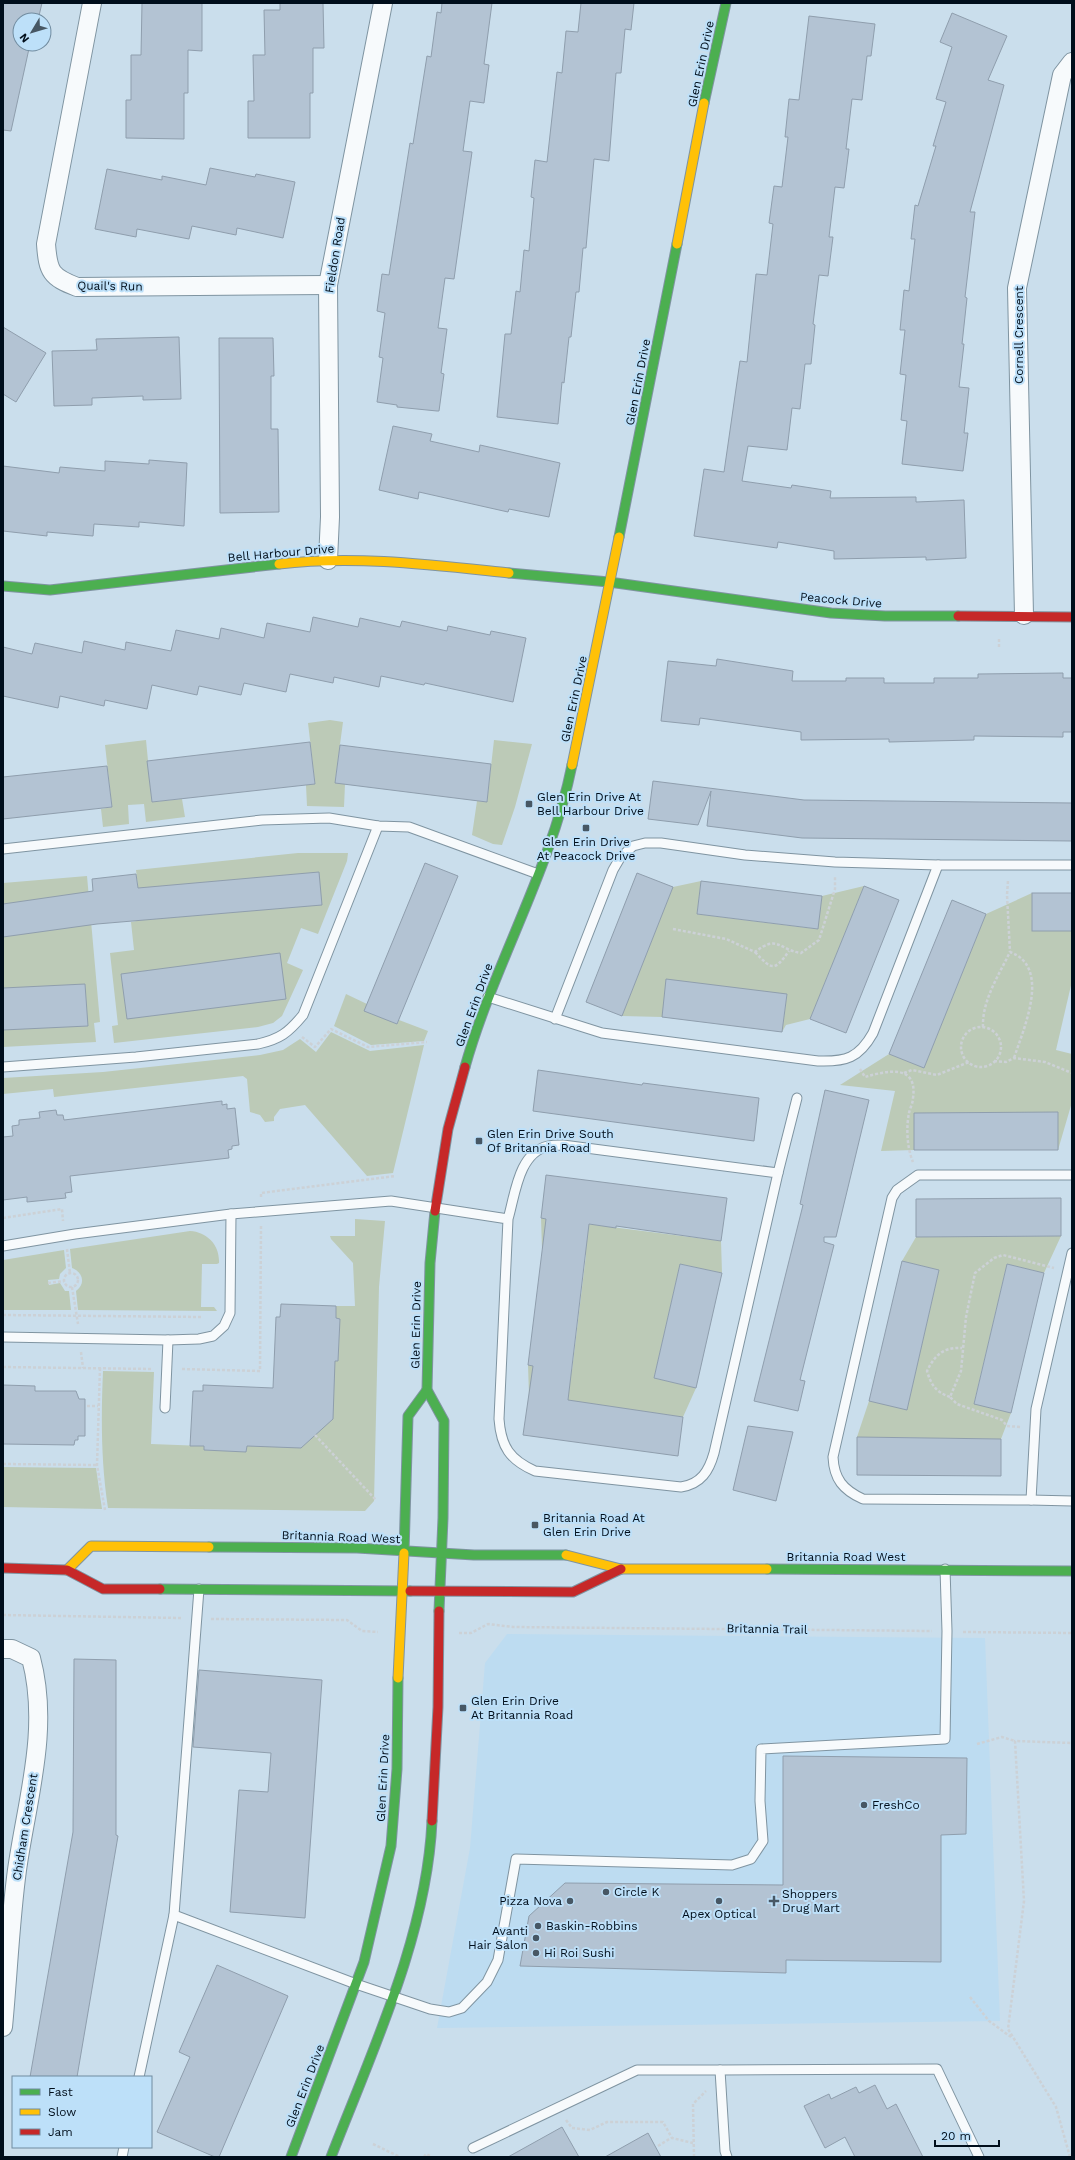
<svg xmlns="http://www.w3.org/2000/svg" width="1075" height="2160" viewBox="0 0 1075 2160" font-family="'Work Sans',sans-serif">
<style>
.built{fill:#bddcf1}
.green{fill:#bccab7}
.building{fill:#b3c3d3;stroke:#8f9ead}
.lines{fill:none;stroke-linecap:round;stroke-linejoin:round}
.lane-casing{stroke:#7f94a1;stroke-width:11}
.street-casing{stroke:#7f94a1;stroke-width:20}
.fast-casing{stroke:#7f94a1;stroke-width:11}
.slow-casing{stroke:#7f94a1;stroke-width:11}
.jam-casing{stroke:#7f94a1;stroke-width:11}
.path{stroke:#ccd1d6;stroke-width:2.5;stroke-dasharray:3 2;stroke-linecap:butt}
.lane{stroke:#f7fafc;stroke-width:9}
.street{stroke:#f7fafc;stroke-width:18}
.fast{stroke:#4caf50;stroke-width:9}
.slow{stroke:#ffc107;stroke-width:9}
.jam{stroke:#c62828;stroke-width:9}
.poi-dot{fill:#475764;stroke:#bde0f9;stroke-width:1.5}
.labels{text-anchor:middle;stroke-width:4;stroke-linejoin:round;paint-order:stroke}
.street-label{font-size:12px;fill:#000e1b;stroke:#bde0f9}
.poi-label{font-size:12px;fill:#000e1b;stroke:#bde0f9;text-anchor:start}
</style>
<rect width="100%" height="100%" fill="#cadeec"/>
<path class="built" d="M507,1634L985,1638L1000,2021L437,2028L470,1848L485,1663Z"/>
<g class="green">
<path d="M330,720L343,722L335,782L345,784L344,807L307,806L306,785L315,783L308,723Z"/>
<path d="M146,740L152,802L182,799L185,817L146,822L144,804L128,805L129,824L103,827L101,809L112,807L105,745Z"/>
<path d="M494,740L532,744L515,807L502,845L493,844L472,835L477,801L487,802Z"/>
<path d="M298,853H348L347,861L318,934L301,928L287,963L303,970L282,1016L273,1023L258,1027L114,1043L112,1026L118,1025L110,953L134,950L131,922L142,920L136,870Z"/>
<path d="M87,876L100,1022L94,1023L96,1042L3,1047V883Z"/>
<path d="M701,881L697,914L817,929L822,896L864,886L810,1019L786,1025L782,1032L787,994L662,1017L622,1016L673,887Z"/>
<path d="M1032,893V930L1072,931V981L1056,1050L1072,1054V1102L1058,1150L914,1113V1150L881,1151L895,1091L840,1085L889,1054L924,1068L986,914Z"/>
<path d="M346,994L367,1004L365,1011L397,1024L399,1020L428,1031L424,1041L371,1045L334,1026Z"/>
<path d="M331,1032L370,1051L424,1045L393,1173L367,1176L305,1105L280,1109L274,1117V1121L265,1122L260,1115L250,1112L247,1079L243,1076L54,1097L53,1089L3,1094V1078L103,1072L260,1055L283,1050L300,1039L316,1052Z"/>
<path d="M541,1218L721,1241L722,1273L680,1264L654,1378L696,1388L683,1417L529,1395L528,1365L572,1370L586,1255L542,1249Z"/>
<path d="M355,1219L385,1221L379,1287L374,1501L365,1511L108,1508C101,1462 101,1418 103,1371L154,1372L151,1444L204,1446V1450L246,1452L247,1446L335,1361H338L340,1319L336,1318V1306H355L353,1263L331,1239L330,1236H355Z"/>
<path d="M190,1231C207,1232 220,1245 219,1263L217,1264H202L201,1307H214L217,1311L78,1310L76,1291C86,1284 83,1272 72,1268L70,1249Z"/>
<path d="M1061,1236L1044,1273L1007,1264L974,1403L1011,1413L1001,1439L857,1437L869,1401L907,1409L939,1270L902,1261L916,1237Z"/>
<path d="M64,1250L66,1268L60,1274L59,1279L48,1280L49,1285L60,1283L65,1291H69L71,1310H3V1260Z"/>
<path d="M3,1467L96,1468L102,1509L3,1507Z"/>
</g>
<g class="building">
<path d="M3,3H42L38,20H20V44H30L11,131L3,130Z"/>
<path d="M142,3H202V51L188,50V93H184V139L126,138V100H131V55H141Z"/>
<path d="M280,3H323L324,48H313V93H310V138H248V101H254L253,55H265L264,10H280Z"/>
<path d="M442,3H492L484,64L489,65L484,103L470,101L463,151L472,152L454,279L445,278L438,328L447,329L441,373L444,374L439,411H437L397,407V405L377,402L383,358L379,357L385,313L377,311L382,274L389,275L410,143L413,144L427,56L431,57L437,12L441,13Z"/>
<path d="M581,3H634L631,30L625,29L621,73H616L609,161L594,159L586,248H583L579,292H576L571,337H569L564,383L562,382L558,424L497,417L505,334H511L516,291L520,292L524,250L529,251L534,198L531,197L535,160L547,162L557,72L562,73L566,31L578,32Z"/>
<path d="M952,13L1007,36L988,80L1004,85L970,212H975L965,297L967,298L962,344H964L959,387L969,388L964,433H968L963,471L902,464L907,421L901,420L906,375L900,374L905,330H900L904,290L909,291L915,239H911L915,205L918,206L936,146H933L946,102L936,99L952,47L940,42Z"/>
<path d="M809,16L875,24L871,56H867L862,100L852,99L846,149H849L844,188L835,187L829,237H833L828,276L819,275L813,324L815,325L811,364H805L800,409L792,408L787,450L748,446L742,481L791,488L792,485L831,491L830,498L916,497V502L964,500L966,558L926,560V557L834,559V551L778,542L777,548L694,536L704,469L724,472L740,361L747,362L756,274L767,275L773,224L769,223L774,186L782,187L788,137H785L789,99L799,100Z"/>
<path d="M210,168L255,177L256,174L295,182L283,238L237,228L236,235L192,226L189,239L137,229L136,237L95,229L107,169L162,180V176L206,185Z"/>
<path d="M3,327L46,353L16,402L3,394Z"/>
<path d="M179,337L181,399L143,400V396L92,398V405L54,406L52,351L97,350L96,339Z"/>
<path d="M219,338H273L274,376H271V429H278L279,512L220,513Z"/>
<path d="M393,426L432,434L430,441L479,452L480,445L560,463L549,517L509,509L508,512L419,492L418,499L379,490Z"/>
<path d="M149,460L187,463L184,526L139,522V527L94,524L93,536L47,532V536L3,531V466L59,473L60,467L105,471V461L149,464Z"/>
<path d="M313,617L358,627L360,618L400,627L402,621L447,631L448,626L490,635L491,631L526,638L513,702L425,683L424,685L381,676L379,687L334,677L333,683L290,674L286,692L244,683L241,695L199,686L197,695L152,685L147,709L105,700L104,706L60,696L58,708L3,696V647L32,654L35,643L82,653L84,641L125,650L126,642L171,651L176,630L219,639L221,628L264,638L267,623L310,632Z"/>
<path d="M717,659L793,671L792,681H846V678H884V683H934V678H978V674L1063,673V678H1072V732H1063V737L974,736V740L889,742V739L801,740V732L700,718L699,725L661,721L668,661L716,666Z"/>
<path d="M310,742L315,784L152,802L147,761Z"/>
<path d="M340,745L491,764L487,802L335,783Z"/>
<path d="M107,766L112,807L3,819V777Z"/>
<path d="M653,781L804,800L1072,803V841L802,838L707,826L711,791L698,825L648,819Z"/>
<path d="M425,863L458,876L397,1024L364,1011Z"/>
<path d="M319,872L322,905L97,924L3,937V904L93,891L92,879L136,874L138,888Z"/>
<path d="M637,873L673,887L622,1016L586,1002Z"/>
<path d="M701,881L822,896L818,929L697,914Z"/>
<path d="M864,886L899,900L846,1033L810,1019Z"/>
<rect x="1032" y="893" width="40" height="38"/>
<path d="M952,900L986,914L924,1068L889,1054Z"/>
<path d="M280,953L286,999L127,1019L121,974Z"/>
<path d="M666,979L787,994L782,1032L662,1017Z"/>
<path d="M85,984L88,1026L3,1030V988Z"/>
<path d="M538,1070L642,1085L643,1083L759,1098L754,1141L533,1111Z"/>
<path d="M825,1090L869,1100L836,1237H824V1242L834,1245L800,1380L805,1381L798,1411L754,1401L803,1205L800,1204Z"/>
<path d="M222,1101V1105L227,1104V1109L235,1108L239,1145L232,1146V1149L228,1150L229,1158L70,1176L72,1192L65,1193L66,1198L27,1202V1197L3,1200V1137L13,1136L12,1126L19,1125V1120L40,1118L39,1112L56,1110L57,1115H63L64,1120Z"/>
<path d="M1058,1112V1150H914V1113Z"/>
<path d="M546,1175L727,1198L721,1241L616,1226V1228L589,1224L568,1400L683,1417L678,1456L523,1435L533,1366L528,1365L546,1219L541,1218Z"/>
<path d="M1061,1198V1236L916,1237V1199Z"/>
<path d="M902,1261L939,1270L907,1410L869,1401Z"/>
<path d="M680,1264L722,1273L696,1388L654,1378Z"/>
<path d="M1007,1264L1044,1273L1011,1413L974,1404Z"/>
<path d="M281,1304L336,1306V1318L340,1319L338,1361H335L333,1419L301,1448L247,1446L246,1452L204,1450V1446H190L193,1391H203V1385L273,1388L276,1317H280Z"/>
<path d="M3,1385L35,1386V1391H76L79,1399H85V1436H78V1440H75L74,1445L3,1444Z"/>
<path d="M748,1426L793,1432L776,1501L733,1490Z"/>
<path d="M857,1437L1001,1439V1476L857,1475Z"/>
<path d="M74,1659L116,1660V1835L118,1836L77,2077H30L73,1832Z"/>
<path d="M199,1670L322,1680L305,1918L230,1912L239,1790L268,1792L271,1753L193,1747Z"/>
<path d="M783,1756L967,1758L966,1834L941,1835V1962L786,1960V1973L520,1966L529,1916L565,1883L783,1885Z"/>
<path d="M217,1965L288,1996L219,2157H215L157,2132L190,2057L179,2052Z"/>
<path d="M875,2085L887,2109L896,2104L923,2157H855L845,2137L825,2148L804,2106L829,2094L831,2099L856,2087L859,2093Z"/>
<path d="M562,2127L579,2157H508Z"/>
<path d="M648,2133L661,2157H605Z"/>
</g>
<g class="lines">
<g class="lane-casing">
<g id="lane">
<path d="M3,849L262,820L329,818L378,826L409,827L538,874"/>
<path d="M488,997L602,1033L818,1061C846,1062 859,1058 873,1033L938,865"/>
<path d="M555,1019L613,870L620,858L633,846L645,843H661L745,855L835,862L938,865H1072"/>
<path d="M3,1067L136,1057L258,1044C280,1039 288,1033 303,1015L378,826"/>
<path d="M778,1173L797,1098"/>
<path d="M1072,1175H918L897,1190L892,1198L833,1457C834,1479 843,1490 863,1499L1031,1500L1036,1409L1072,1253"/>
<path d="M3,1246L75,1234L231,1214L391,1201L508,1219C515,1196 518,1153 548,1146C552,1145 558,1145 563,1145L778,1173L714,1453C709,1471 701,1484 681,1487L535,1471C510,1460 501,1447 499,1419L508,1219"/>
<path d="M3,1337L168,1340L199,1339L213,1336L224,1326L230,1313L231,1214"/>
<path d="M165,1408L168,1340"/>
<path d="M1031,1500L1072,1501"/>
<path d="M199,1589L174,1915L356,1984L430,2009L449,2012L462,2008L487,1982L498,1960L516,1859L732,1865L751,1859L763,1841L760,1801L761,1749L945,1739L947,1631L945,1569"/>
<path d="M139,2077L174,1915"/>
<path d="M473,2148L637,2070H720"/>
<path d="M122,2157L124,2147"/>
<path d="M727,2157L725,2151L720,2070L937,2069L979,2157"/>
</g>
</g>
<g class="street-casing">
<g id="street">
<path d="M92,3L46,244C48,272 51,277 77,287L328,285"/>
<path d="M328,560L330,517L328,285L383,3"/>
<path d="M1024,615L1017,288L1062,75L1072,62"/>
<path d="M3,1649H12L31,1658C50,1729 27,1799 17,1870C10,1922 8,1975 3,2027"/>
</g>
</g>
<g class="fast-casing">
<g id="fast">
<path d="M704,103L726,3"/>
<path d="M619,537L677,244"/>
<path d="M509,573L609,582L831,613L885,616H958"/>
<path d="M3,586L50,590L279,564"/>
<path d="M465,1067C494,964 551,870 572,765"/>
<path d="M435,1211L430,1263L427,1390L444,1421L443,1518L439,1611"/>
<path d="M209,1547L357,1548L474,1555H566"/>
<path d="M404,1553L408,1416L427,1390"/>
<path d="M767,1569L1072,1571"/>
<path d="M160,1589L410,1591"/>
<path d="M291,2157L364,1962L391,1846L397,1769L398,1678"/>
<path d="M331,2157C372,2051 427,1935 432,1821"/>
</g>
</g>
<g class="slow-casing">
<g id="slow">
<path d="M677,244L704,103"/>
<path d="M279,564C356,555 433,565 509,573"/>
<path d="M572,765L619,537"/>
<path d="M566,1555L621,1569H767"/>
<path d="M67,1570L91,1546L209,1547"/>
<path d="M398,1678L404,1553"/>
</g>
</g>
<g class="jam-casing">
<g id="jam">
<path d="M958,616L1072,617"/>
<path d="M435,1211L448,1129L465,1067"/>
<path d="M3,1568L67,1570L103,1589H160"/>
<path d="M410,1591L573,1592L621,1569"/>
<path d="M432,1821L438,1707L439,1611"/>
</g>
</g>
<g class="path">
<path d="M999,647V638"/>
<path d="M1008,881L1007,895L1010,952"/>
<path d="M673,929L726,939L755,952C778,934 779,950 801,953L819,940L835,889V877"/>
<path d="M755,952C772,970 774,972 789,951"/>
<path d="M983,1027C982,1002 997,978 1008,956L1010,952C1052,967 1023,1030 1014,1058"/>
<circle cx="981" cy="1047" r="20"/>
<path d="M302,1037L315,1047L331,1029L368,1047L427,1042"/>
<path d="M994,1061L1006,1062L1014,1058L1045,1062L1072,1073"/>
<path d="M860,1069L865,1077C886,1071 918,1063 913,1098C913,1103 910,1108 909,1113C906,1128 907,1148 913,1162"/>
<path d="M904,1073L912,1070L937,1075L969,1062"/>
<path d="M261,1197V1193L395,1176"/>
<path d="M3,1218L62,1209L63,1221"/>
<path d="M67,1249L70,1273"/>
<circle cx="71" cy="1280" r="7"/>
<path d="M48,1283L64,1281"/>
<path d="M72,1287L78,1324"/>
<path d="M3,1315L202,1317"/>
<path d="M81,1352L83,1368"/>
<path d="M3,1367L153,1369"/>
<path d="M100,1368L97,1465L105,1510"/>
<path d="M182,1369L260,1371L261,1226"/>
<path d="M950,1397C936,1392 931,1385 927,1371C935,1355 943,1347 962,1348"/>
<path d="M87,1406H98"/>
<path d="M1020,1427L1007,1426L1002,1420L957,1404L950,1397L961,1371L966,1317L975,1273L994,1258L1003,1255L1054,1268"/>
<path d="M315,1435L376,1500"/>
<path d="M3,1464L97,1465"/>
<path d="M3,1615L182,1618"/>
<path d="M211,1619L347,1620L362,1631L378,1632"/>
<path d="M963,1632L1072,1633"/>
<path d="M459,1633H471L488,1624L513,1627L932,1631"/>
<path d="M977,1744L1002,1737L1015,1741"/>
<path d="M970,1997L989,2021L1011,2037"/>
<path d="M566,2120L572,2128L590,2130L607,2122H663L672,2138L693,2143"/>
<path d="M373,2144L400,2157"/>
<path d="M658,2146L671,2138"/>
<path d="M424,2157L426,2154L432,2157"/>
<path d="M694,2157L693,2104L706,2091"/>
<path d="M1070,2157L1056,2107L1008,2029L1024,1901L1015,1741L1072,1743"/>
</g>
<use href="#lane" class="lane"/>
<use href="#street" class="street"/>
<use href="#fast" class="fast"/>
<use href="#slow" class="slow"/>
<use href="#jam" class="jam"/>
</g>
<g class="poi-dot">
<rect x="525" y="800" width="8" height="8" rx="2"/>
<rect x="582" y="824" width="8" height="8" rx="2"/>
<rect x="475" y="1137" width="8" height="8" rx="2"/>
<rect x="531" y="1521" width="8" height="8" rx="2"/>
<rect x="459" y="1704" width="8" height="8" rx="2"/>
<circle cx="864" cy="1805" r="4"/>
<circle cx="606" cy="1892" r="4"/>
<circle cx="570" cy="1901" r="4"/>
<circle cx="719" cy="1901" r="4"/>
<path d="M772 1895h4v4h4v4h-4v4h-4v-4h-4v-4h4z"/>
<circle cx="538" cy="1926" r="4"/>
<circle cx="536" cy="1938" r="4"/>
<circle cx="536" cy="1953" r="4"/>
</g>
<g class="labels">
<g class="street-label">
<text transform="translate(701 64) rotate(-78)" y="4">Glen Erin Drive</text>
<text transform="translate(335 255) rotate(-81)" y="4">Fieldon Road</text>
<text transform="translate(110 286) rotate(1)" y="4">Quail's Run</text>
<text transform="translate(1019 335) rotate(-90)" y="4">Cornell Crescent</text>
<text transform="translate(638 382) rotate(-79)" y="4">Glen Erin Drive</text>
<text transform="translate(281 553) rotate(-5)" y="4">Bell Harbour Drive</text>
<text transform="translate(841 600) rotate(5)" y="4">Peacock Drive</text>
<text transform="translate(574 699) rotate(-78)" y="4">Glen Erin Drive</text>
<text transform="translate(474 1005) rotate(-70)" y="4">Glen Erin Drive</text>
<text transform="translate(416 1325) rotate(-89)" y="4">Glen Erin Drive</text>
<text transform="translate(341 1537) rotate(2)" y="4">Britannia Road West</text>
<text x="846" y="1561">Britannia Road West</text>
<text transform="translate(767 1629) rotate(1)" y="4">Britannia Trail</text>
<text transform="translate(383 1778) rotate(-87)" y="4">Glen Erin Drive</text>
<text transform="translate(25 1827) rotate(-81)" y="4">Chidham Crescent</text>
<text transform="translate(305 2086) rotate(-69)" y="4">Glen Erin Drive</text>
</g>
<g class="poi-label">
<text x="537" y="801">Glen Erin Drive At<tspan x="537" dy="14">Bell Harbour Drive</tspan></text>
<text x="586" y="846" text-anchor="middle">Glen Erin Drive<tspan x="586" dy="14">At Peacock Drive</tspan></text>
<text x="487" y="1138">Glen Erin Drive South<tspan x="487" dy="14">Of Britannia Road</tspan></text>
<text x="543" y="1522">Britannia Road At<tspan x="543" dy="14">Glen Erin Drive</tspan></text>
<text x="471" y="1705">Glen Erin Drive<tspan x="471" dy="14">At Britannia Road</tspan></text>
<text x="872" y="1809">FreshCo</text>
<text x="614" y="1896">Circle K</text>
<text x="782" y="1898">Shoppers<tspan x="782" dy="14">Drug Mart</tspan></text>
<text x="562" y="1905" text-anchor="end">Pizza Nova</text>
<text x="719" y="1918" text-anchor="middle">Apex Optical</text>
<text x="546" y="1930">Baskin-Robbins</text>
<text x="528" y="1935" text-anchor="end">Avanti<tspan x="528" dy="14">Hair Salon</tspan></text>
<text x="544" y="1957">Hi Roi Sushi</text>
</g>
</g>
<rect width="1075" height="2160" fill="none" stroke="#000e1b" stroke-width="8"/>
<rect x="12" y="2076" width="140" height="72" fill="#bde0f9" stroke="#718ca0"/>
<rect x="20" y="2089" width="20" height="6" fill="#4caf50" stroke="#718ca0"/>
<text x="48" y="2096" font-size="12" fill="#000e1b">Fast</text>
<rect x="20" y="2109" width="20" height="6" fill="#ffc107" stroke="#718ca0"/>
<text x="48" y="2116" font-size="12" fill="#000e1b">Slow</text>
<rect x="20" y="2129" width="20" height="6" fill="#c62828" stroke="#718ca0"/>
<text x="48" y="2136" font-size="12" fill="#000e1b">Jam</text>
<g transform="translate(32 32) rotate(232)"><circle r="19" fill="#bde0f9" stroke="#718ca0"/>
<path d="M0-3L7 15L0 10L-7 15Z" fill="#475764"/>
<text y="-6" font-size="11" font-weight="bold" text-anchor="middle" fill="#000e1b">N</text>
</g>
<path d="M935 2140v6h64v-6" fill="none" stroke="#000e1b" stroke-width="2"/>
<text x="941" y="2140" font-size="12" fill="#000e1b" stroke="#bde0f9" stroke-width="3" paint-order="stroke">20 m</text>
</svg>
